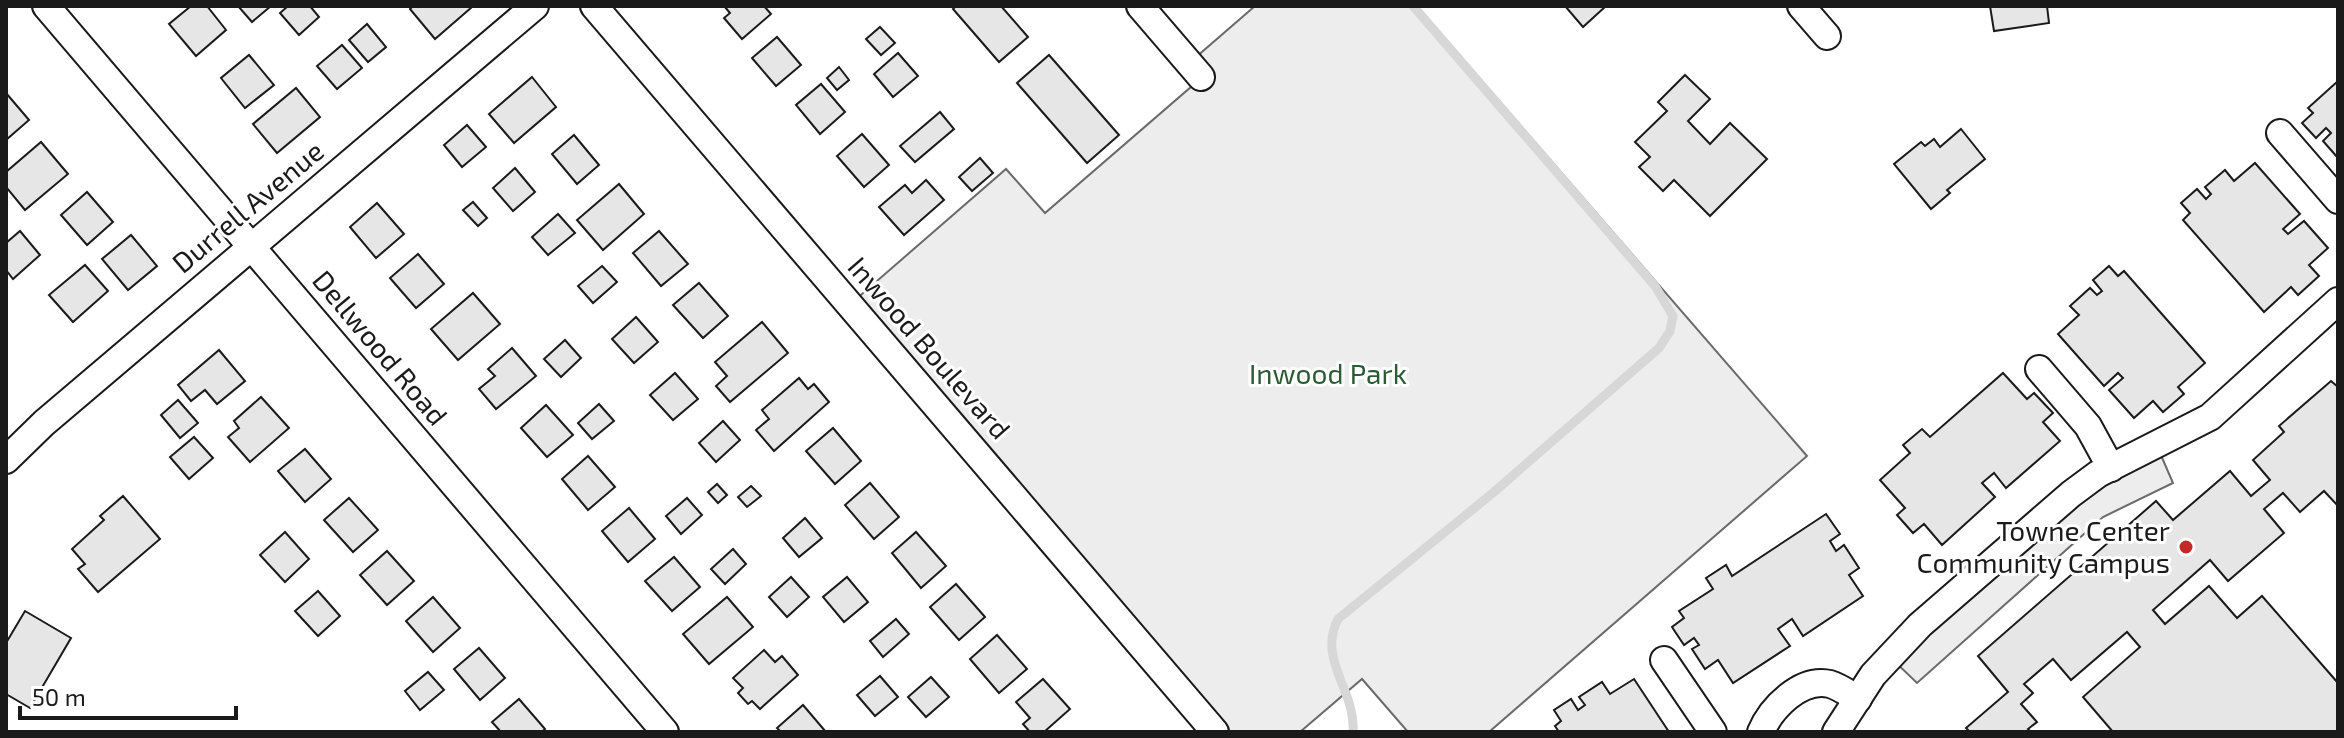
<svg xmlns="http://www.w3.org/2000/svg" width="2344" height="738" viewBox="0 0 2344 738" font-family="'Exo 2',sans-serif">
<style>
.built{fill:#ededed;stroke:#6a6a6a;stroke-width:2}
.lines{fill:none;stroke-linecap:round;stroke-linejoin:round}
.stream{stroke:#d7d7d7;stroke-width:9}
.building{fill:#e6e6e6;stroke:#1a1a1a;stroke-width:2}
.minor-casing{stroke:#1a1a1a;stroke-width:30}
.minor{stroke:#fff;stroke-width:26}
.poi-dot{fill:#c62828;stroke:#fff;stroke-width:3}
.labels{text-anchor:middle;stroke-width:6;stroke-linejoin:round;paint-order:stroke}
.street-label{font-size:28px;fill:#1a1a1a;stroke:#fff}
.park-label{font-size:28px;fill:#2b5a34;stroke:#fff}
.poi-label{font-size:28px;fill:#1a1a1a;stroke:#fff;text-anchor:end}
</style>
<rect width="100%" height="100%" fill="#fff"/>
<g class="built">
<path d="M1255,6H1417L1807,456L1489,732H1408L1362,679L1300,732H1229L855,300L1006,169L1045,213L1192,86L1180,71Z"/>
<path d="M2157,446L2173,483L2103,517L1917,683L1890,657L2071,494Z"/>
</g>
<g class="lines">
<path class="stream" d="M1353,732C1356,690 1317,660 1338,619L1494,492L1659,348L1670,331L1673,316L1655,286L1413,6"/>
</g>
<g class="building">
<path d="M191,6H207L226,30L196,56L169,24Z"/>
<path d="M238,6H271L252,22Z"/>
<path d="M288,6H310L319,17L299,35L280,13Z"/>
<path d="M413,6H470L472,7L435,39L410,9Z"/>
<path d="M724,6H764L771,14L742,39L724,18L730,13Z"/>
<path d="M956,6H1001L1028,37L999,62L953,9Z"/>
<path d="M1565,6H1606L1583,27Z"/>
<path d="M1990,6H2047L2049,23L1994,31Z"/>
<path d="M367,24L386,47L368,62L349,40Z"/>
<path d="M880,27L895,43L881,55L866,39Z"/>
<path d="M777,37L801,65L776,86L752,58Z"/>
<path d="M342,45L362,68L337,89L317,66Z"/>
<path d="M898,53L918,76L893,97L874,74Z"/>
<path d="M249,55L274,85L245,108L221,78Z"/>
<path d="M1049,55L1119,135L1087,163L1017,83Z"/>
<path d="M839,67L849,80L837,90L827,78Z"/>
<path d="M1685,75L1710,99L1688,121L1710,144L1730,123L1767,159L1710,216L1674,180L1663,191L1639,167L1650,157L1635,142L1667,111L1658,102Z"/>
<path d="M532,77L556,107L514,143L489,114Z"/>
<path d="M2338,81V158L2323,141L2331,133L2326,128L2316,138L2302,123L2313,113L2308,108Z"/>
<path d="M821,84L845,112L820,134L796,105Z"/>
<path d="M296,88L320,117L277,153L253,124Z"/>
<path d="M6,93L29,120L6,140Z"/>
<path d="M940,112L954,129L915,162L900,146Z"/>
<path d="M467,125L486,147L462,167L444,145Z"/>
<path d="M1961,129L1985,159L1947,190L1950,193L1931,209L1894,164L1921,142L1925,146L1934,139L1940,147Z"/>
<path d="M862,134L889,165L864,187L837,156Z"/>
<path d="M574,135L599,165L577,184L552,154Z"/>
<path d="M41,142L68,174L25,210L6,187V172Z"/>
<path d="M980,158L993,173L972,191L959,177Z"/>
<path d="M2255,163L2300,214L2283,229L2288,234L2304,221L2328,248L2309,265L2319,276L2298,295L2291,287L2264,312L2183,220L2190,213L2181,203L2197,189L2206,199L2211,194L2205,187L2225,170L2234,181Z"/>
<path d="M515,168L535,192L513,211L493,188Z"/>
<path d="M926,180L944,200L904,235L879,207L905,185L912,193Z"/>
<path d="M619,184L644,214L603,250L577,220Z"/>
<path d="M87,192L113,222L87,245L61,215Z"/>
<path d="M473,202L487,218L478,226L463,210Z"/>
<path d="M377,203L404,234L376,258L350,227Z"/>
<path d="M558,214L575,233L548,255L532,237Z"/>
<path d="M20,231L40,255L13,279L6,270V243Z"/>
<path d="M659,231L688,264L661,286L633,253Z"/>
<path d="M131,235L157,266L128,290L102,259Z"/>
<path d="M418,254L444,284L416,308L390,278Z"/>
<path d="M85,265L108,291L73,322L49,295Z"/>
<path d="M602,266L617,282L593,303L578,286Z"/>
<path d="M2109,266L2118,276L2124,271L2205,363L2178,387L2184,394L2163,412L2153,401L2134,418L2109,390L2123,378L2118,373L2104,386L2058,334L2079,315L2070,306L2090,288L2097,295L2102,291L2093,280Z"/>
<path d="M699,283L728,316L703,338L673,305Z"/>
<path d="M473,293L500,324L458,360L431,329Z"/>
<path d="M636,317L658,342L634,363L612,339Z"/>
<path d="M762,322L788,353L730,402L716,386L727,376L715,362Z"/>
<path d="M565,340L581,358L561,377L544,359Z"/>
<path d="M512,348L536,376L496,409L479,389L495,376L488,369Z"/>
<path d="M219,350L245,381L217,404L205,390L191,401L178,385Z"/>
<path d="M675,373L698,399L673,420L650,395Z"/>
<path d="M2003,373L2027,399L2034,393L2053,413L2043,422L2060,441L2006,488L1994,473L1982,483L1995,497L1942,545L1924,524L1913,533L1897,515L1905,508L1880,480L1910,453L1903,445L1922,429L1930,437Z"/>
<path d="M799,378L808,389L814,384L829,402L774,451L756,430L769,419L762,410Z"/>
<path d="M2331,381L2338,387V506L2324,491L2300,512L2283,493L2264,509L2284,533L2228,581L2210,560L2153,610L2165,624L2209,586L2237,618L2262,596L2338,683V732H2113L2083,697L2140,647L2127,632L2071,680L2053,659L2024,684L2033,693L2021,704L2037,722L2028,729L2031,732H1970L1966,728L2008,692L1978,656L2156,501L2173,520L2230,471L2251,496L2270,480L2253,460L2284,432L2279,426Z"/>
<path d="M261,397L289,428L250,462L228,437L239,428L234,421Z"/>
<path d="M178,400L198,423L180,438L161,415Z"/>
<path d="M599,404L614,421L592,439L578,423Z"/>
<path d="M546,405L573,435L547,457L521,428Z"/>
<path d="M723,421L740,440L716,462L699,443Z"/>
<path d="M833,428L861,461L835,484L806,451Z"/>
<path d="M194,437L213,458L189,479L170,457Z"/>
<path d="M305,449L331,479L305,502L278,471Z"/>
<path d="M588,456L615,487L588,510L562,479Z"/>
<path d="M870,483L899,517L874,539L845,505Z"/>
<path d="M717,484L727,495L718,503L708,492Z"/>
<path d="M751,486L761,496L747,507L738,497Z"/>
<path d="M123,496L160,539L98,592L78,569L85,564L72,549L104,520L100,516Z"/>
<path d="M349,498L378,530L353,552L324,520Z"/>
<path d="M687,498L702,515L681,534L666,516Z"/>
<path d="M629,508L655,539L628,562L602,531Z"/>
<path d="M1826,514L1840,534L1830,541L1836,551L1844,545L1859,568L1849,575L1863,596L1803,636L1792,619L1778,629L1790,646L1733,683L1718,660L1705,669L1692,649L1699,645L1694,638L1684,645L1672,627L1684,618L1679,611L1713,589L1706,578L1726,565L1732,576Z"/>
<path d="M805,518L822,538L799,557L783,538Z"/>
<path d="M285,532L309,559L285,582L260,555Z"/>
<path d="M916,532L946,566L921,588L892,553Z"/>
<path d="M733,549L746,564L725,584L711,569Z"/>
<path d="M387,551L414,581L387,605L360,575Z"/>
<path d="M674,557L700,587L672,611L645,581Z"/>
<path d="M791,577L809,597L787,617L769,597Z"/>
<path d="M847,577L868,602L844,622L823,597Z"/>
<path d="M956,584L985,617L959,640L930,607Z"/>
<path d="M318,591L340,616L318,636L295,611Z"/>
<path d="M433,597L460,628L433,652L406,621Z"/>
<path d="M727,597L753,627L709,664L683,634Z"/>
<path d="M25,611L71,638L30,708L6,694V643Z"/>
<path d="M896,619L909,634L883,657L870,641Z"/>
<path d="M997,635L1027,669L999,693L970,659Z"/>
<path d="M479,648L505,678L480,700L454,669Z"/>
<path d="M764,650L775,662L782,656L798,675L760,709L752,701L748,704L738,693L743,688L733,678Z"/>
<path d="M428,672L444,690L420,710L405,691Z"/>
<path d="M880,676L898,697L875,716L857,695Z"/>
<path d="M931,677L949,697L926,717L908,697Z"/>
<path d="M1043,679L1070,709L1044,732H1030L1023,724L1030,718L1016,702Z"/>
<path d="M1634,679L1669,732H1559L1555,726L1561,721L1554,710L1571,699L1578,710L1585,705L1579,697L1602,682L1610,694Z"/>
<path d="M519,699L545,729L542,732H501L492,722Z"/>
<path d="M803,705L826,732H781L777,728Z"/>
</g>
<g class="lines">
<g class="minor-casing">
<g id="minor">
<path d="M46,6L665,732"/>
<path d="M594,6L1215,732"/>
<path d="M1140,6L1201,77"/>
<path d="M1801,6L1827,36"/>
<path d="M2280,133L2338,200"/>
<path d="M2039,369L2088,426L2111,468"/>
<path d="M6,460L44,423L535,6"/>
<path d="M1664,660L1713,732"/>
<path d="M1761,732C1771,708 1801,677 1830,684C1840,687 1849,694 1858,699"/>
<path d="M1836,732L1873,675L1920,625L2071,494L2098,474L2210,417L2338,301"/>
</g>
</g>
<use href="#minor" class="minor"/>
</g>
<circle class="poi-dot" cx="2186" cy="547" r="8"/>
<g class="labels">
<g class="street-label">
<text transform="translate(248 207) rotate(-40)" y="10">Durrell Avenue</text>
<text transform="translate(380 348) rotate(50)" y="10">Dellwood Road</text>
<text transform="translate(929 348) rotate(49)" y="10">Inwood Boulevard</text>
</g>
<g class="park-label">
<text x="1328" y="384">Inwood Park</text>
</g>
<g class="poi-label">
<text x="2170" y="541">Towne Center<tspan x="2170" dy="32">Community Campus</tspan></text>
</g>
</g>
<rect width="2344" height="738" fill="none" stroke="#1a1a1a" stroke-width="16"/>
<path d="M20 706v12h216v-12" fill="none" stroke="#1a1a1a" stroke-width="4"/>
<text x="32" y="706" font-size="24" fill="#1a1a1a" stroke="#ffffff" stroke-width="6" paint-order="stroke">50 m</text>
</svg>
